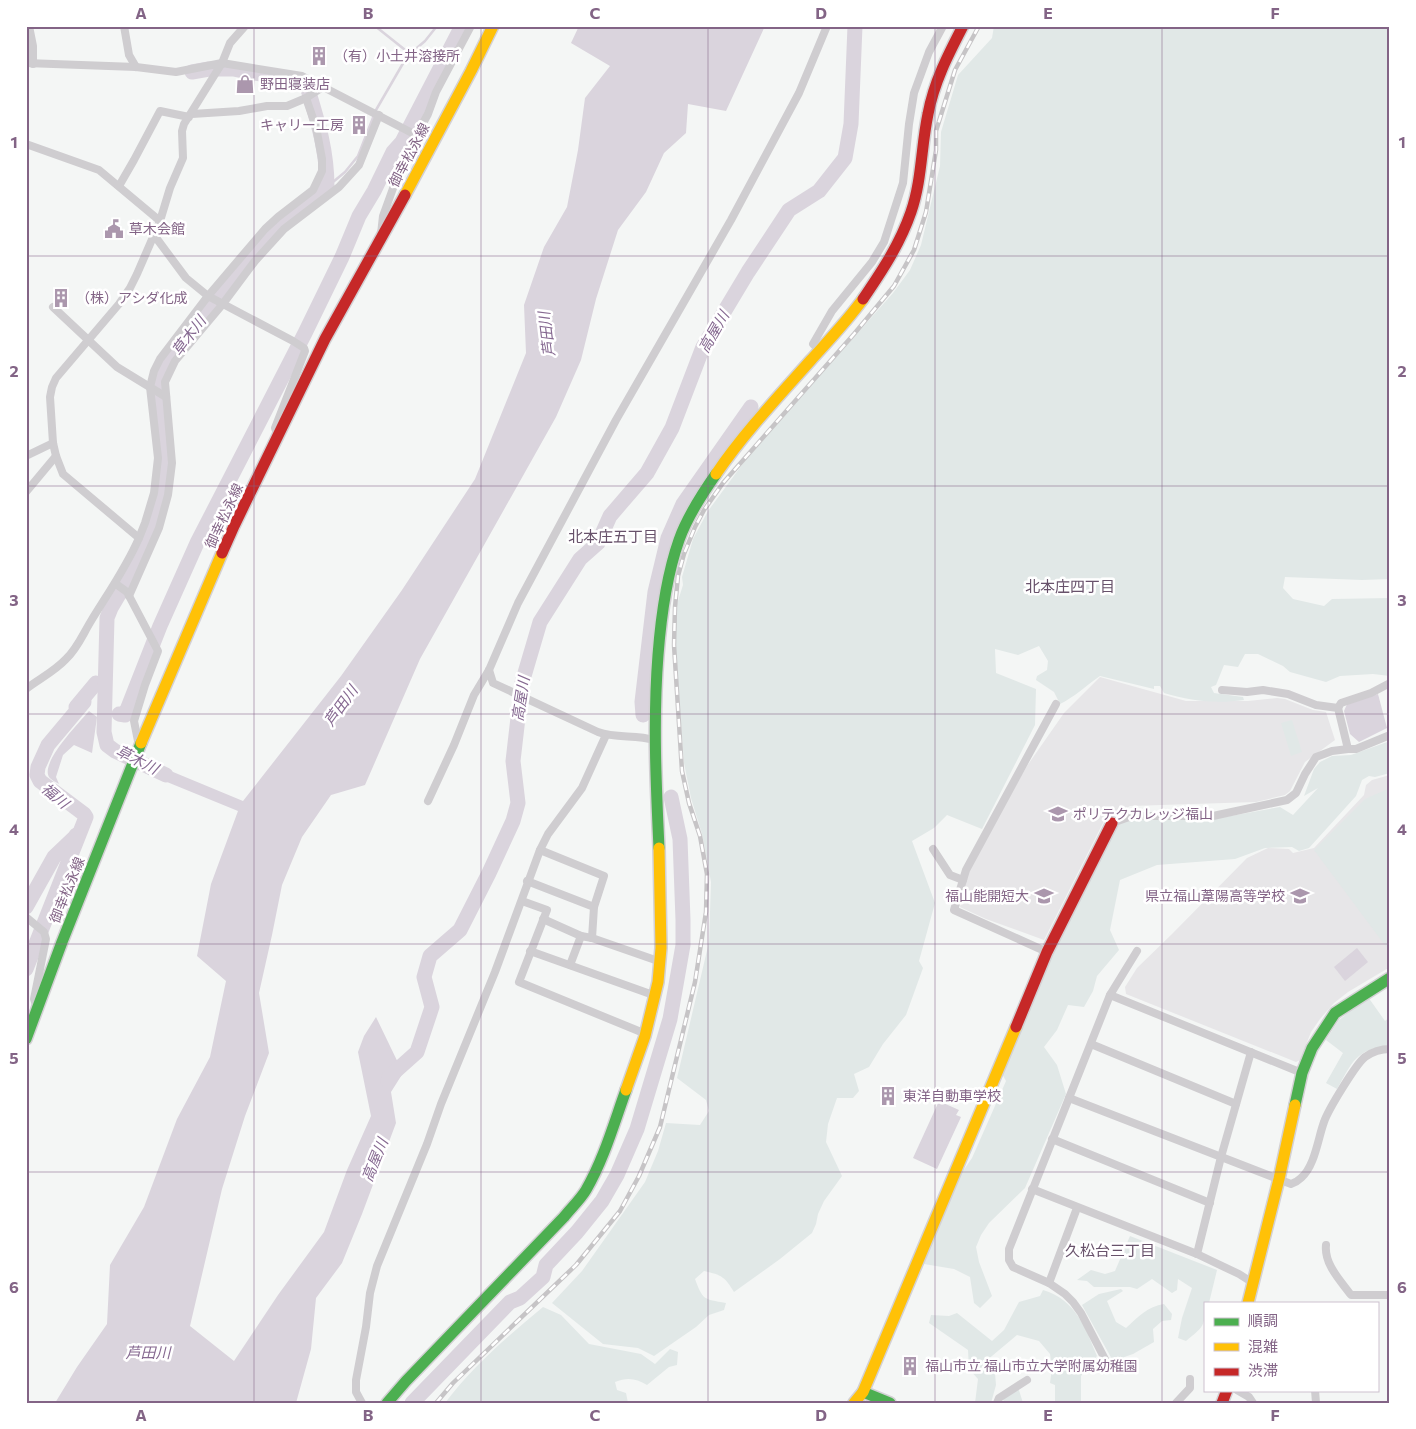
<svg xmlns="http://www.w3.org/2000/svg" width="1416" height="1429" viewBox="0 0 1416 1429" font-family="Commissioner,'Noto Sans JP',sans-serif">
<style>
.built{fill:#e7e6e8}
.green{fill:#e1e8e7}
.water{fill:#dad4dd}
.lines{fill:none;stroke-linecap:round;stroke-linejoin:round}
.stream{stroke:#dad4dd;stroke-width:2.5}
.river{stroke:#dad4dd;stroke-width:15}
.fast-casing{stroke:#d3d1d4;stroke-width:14}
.slow-casing{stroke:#d3d1d4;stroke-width:14}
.jam-casing{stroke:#d3d1d4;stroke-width:14}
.street{stroke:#cfcdd0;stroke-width:8}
.fast{stroke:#4caf50;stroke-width:11}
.slow{stroke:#ffc107;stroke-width:11}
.jam{stroke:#c62828;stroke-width:11}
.rail-casing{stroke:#c6c4c6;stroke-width:4.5}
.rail{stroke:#fff;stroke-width:2.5;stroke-dasharray:8;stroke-linecap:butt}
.grid{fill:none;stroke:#836486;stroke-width:1;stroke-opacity:0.55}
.labels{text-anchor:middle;stroke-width:5;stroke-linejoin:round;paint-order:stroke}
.poi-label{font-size:14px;fill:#836486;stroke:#fff;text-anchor:start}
.street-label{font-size:14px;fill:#836486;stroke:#fff}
.water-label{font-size:15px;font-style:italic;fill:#866991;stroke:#fff}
.neighbourhood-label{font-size:15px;fill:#68526b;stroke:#fff}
.neatline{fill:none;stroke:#836486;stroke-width:2}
.grid-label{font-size:16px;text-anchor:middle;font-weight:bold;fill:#836486}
</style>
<rect width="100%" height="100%" fill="#f4f6f5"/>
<g class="built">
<path d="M1100,677L1186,701H1248L1277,698L1285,699L1313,710L1326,712L1335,740L1305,762L1290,791L1285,795L1256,802L1130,806L1104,821L1044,940L986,919L960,907L968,874L984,841L1027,766L1064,713Z"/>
<path d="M1390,775V967L1348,992L1334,1003L1320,1019L1311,1032L1300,1060L1296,1062L1126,994L1125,987L1137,968L1172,934L1247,858L1268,848L1289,849L1293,853L1314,848L1364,795L1366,785L1372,780Z"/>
</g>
<g class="green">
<path d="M994,26H1390V579L1362,580L1285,577L1283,588L1293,599L1324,606L1332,599L1390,598V676L1373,674L1340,676L1326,682L1290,672L1283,666L1258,654H1245L1238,667L1224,665L1216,685L1211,687L1214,693L1243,697L1244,700C1216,704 1191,701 1164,693L1160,686H1154V689L1100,676C1087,685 1073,698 1060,704L1054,692L1036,680L1037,676L1047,670L1048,661L1039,646L1018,655L995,649L996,673L1036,689L1035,725L982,829L947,815L934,828L912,841L935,903L919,961L923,968L906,1015L883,1044L869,1067L854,1074L859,1091L853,1098H837L828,1124L826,1142L842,1176L824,1201L818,1214L816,1224L812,1233L780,1259L734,1292C725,1277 722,1275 704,1271L695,1279C703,1300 703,1299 726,1303L724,1310L709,1315L696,1327L654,1356L638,1348L603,1344L552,1303L582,1271L645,1182L658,1151L666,1123L700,1125L709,1111L706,1100L677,1078L709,942L711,882L702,834L691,798L684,763L675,644L676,607L683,585L682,577L693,539L708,511L747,458L893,293L910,270L921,245L940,166L941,132L958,75L992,38Z"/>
<path d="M1292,720L1302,752L1291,756L1281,723Z"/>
<path d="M1390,741V773L1375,777L1369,776L1362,780L1356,796L1309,848L1299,851L1292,847L1265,848L1235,859L1157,865L1120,880L1110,930L1119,950L1097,976L1093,991L1084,1007L1068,1005L1057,1030L1044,1047L1057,1065L1066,1094L1025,1188L989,1223L981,1235L976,1247L979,1262L992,1296L980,1308L974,1303L970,1277L954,1269L924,1264L949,1191L972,1158L1006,1081L1001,1072L1048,953L1113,826L1133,819H1214L1280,807L1293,815L1318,788L1304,796L1314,769L1320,762L1332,756L1351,755Z"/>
<path d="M1390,788V952L1314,850L1365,799Z"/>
<path d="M1368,997L1385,1021L1390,1017V1045C1355,1050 1353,1061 1337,1089L1326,1083L1343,1053L1326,1040L1339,1020Z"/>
<path d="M1130,1236L1217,1270L1209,1303H1205C1205,1327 1204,1326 1186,1341L1178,1338L1182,1318L1192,1288L1178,1279L1177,1290L1172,1293L1152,1279L1137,1289L1130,1287H1094L1087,1281L1077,1280L1091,1270L1105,1274L1115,1271Z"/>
<path d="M1121,1289L1123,1291L1107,1301L1116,1322L1126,1328C1137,1318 1148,1306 1164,1304L1172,1314L1171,1320L1162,1321L1153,1329L1154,1342L1133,1354L1113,1361L1082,1305L1099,1294Z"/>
<path d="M1043,1290C1076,1300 1085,1327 1097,1356L1081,1376V1403H1055V1385L1050,1383L1052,1368L1050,1354L1039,1341L1017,1335L986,1361L995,1373L996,1385L991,1403H975L978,1379L969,1369L968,1350L929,1323L931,1315L949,1316L957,1313L992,1341L1004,1330L1019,1302L1040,1296Z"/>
<path d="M543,1307L561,1315L589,1344L641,1354L655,1364L670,1349L678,1352L677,1365L669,1367L647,1385C636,1378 627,1377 615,1382L617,1390L626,1393L628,1403H445C473,1366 508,1336 543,1307Z"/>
<path d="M1018,1387L1023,1403H1003L1004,1396Z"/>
</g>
<g class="water">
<path d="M579,26H765L726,111L688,104L686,133L664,153L646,192L618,230L596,299L581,360L556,417L420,659L365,785L331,795L302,837L282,885L272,935L259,993L269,1053L245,1116L222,1189L190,1326L234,1361L278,1295L324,1232L347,1170L371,1116L358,1052L364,1036L376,1017L403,1073L391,1092L396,1123L362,1214L342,1263L316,1298L311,1349L296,1403H55L77,1367L107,1324L110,1265L144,1207L177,1119L210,1057L226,981L197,956L211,884L238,811L145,773L149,762L243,801L341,676L402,590L475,479L526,353L524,305L544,247L567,207L578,150L585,98L610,66L571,43Z"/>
<path d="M1378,694L1387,728L1359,742L1350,734L1344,711L1348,702Z"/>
<path d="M89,711L97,717L92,753L74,745L63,755L56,777L59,784C56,782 51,780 49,777C40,762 80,722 89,711Z"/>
<path d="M1357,948L1368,962L1345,981L1334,967Z"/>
<path d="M939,1101L959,1110L956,1115L961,1117L937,1169L913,1158Z"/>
</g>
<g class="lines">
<g class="stream">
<path d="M375,26L409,53"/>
<path d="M327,187L345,172L358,156L376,110L409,53H411L425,41L437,26"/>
</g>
<g class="river">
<path d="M76,707L96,683"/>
<path d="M119,714L125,715L160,626L197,543L305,333L342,257L359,216L374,191L393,152L402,142L462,26"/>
<path d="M643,715L642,702L655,592L668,538L683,504L751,407"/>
<path d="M166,775L115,751L107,745L104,732L107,618L111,608L137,564L157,512L165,460L159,384L163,371L172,355L249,256L276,227L327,187C327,149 317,119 306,83L301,80L260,74L233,69H209L192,72"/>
<path d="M26,907L54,857L75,837L76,835"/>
<path d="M26,969L86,817L84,814L40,781L37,775L38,767L48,745L84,702"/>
<path d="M388,1081L389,1077L417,1052L432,1007L424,977L430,956L460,930L489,873L513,821L518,803L513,761L522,683L540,622L580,559L598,543L610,516L647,473L672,428L703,347L748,272L789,210L819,191L845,158L851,124L855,26"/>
<path d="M412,1403L510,1302L520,1298L543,1277L546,1265L577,1232L602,1201L617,1175L637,1129L670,1019L683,945V920L680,839L671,797"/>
</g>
<g class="fast-casing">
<g id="fast">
<path d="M659,848C656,784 653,720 658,655C661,616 666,577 679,540C687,517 702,494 716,474"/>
<path d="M26,1039L62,942L141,743"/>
<path d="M1295,1105L1302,1073L1312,1048L1335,1013L1390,978"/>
<path d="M863,1392L890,1403"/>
<path d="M387,1403L406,1381L564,1217C571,1208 580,1200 586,1190C604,1159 614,1123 626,1090"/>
</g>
</g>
<g class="slow-casing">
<g id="slow">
<path d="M405,195L471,71L493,26"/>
<path d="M716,474C744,433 778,397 811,360C829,340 848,320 863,299"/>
<path d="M141,743L222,553"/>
<path d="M626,1090L645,1036L658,982L661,948L659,848"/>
<path d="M1248,1303L1279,1179L1295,1105"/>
<path d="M854,1403L863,1392L1016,1027"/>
</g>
</g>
<g class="jam-casing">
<g id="jam">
<path d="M863,299C882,271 900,244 911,212C922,180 921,147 928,114C934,82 948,55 963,26"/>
<path d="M222,553L234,526L325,339L405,195"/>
<path d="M1016,1027L1047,952L1112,823"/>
<path d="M1222,1403L1227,1390"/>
</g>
</g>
<g class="street">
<path d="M29,26L33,46V64"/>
<path d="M124,26L129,55L136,67"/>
<path d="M26,63L136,67L176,72L222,63L302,76L416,135"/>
<path d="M192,114L239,111L267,106H287L306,98L323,87"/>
<path d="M26,144L99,170L160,221"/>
<path d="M119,186L134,160L160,111L189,117"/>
<path d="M381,234L383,216L404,158L428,114L436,92L471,26"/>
<path d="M154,235L186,278L208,296L293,341L304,348L305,351L275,428L278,436"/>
<path d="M53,307L117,367L166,397"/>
<path d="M819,350L813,344L832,311L872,262L884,242L903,183L909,124L914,93L929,52L943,26"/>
<path d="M26,456L53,443"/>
<path d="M26,492L56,456"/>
<path d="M139,538L145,523L154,493L158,458L150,387L154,371L160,359L208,296L265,229L278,217L313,190L322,171V159L316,127L306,98"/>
<path d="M116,584L127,592L158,651L145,685L134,721L139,746"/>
<path d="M129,596L159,528L168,495L172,463L165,382L175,361L222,305L255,261L284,229L339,187L359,165L379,115"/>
<path d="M489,670L493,683L598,732C616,739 636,734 654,740"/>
<path d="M26,689C39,679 55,671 66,659C77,649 83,634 91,621C108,593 126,568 139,538L63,474L56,456L53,443L50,397L52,387L56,378L119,304L130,288L137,274L160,221L170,188L183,158L182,131L184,124L222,63L230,43L245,26"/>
<path d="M1222,690L1247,692L1263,690L1288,694L1316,705L1338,708L1348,749"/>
<path d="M1338,708L1341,703L1371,693L1390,683"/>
<path d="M428,801L454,745L474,695L489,670L518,603L616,420L731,220L799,93L827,26"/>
<path d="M1112,823L1132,816H1213L1287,800L1296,793L1305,774L1316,757L1332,751L1348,749H1356L1390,735"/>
<path d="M933,849L950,875L963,880"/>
<path d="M540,850L604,876L594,907"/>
<path d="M527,881L594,907L592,938"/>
<path d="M522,901L547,910L519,982L646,1034"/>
<path d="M26,917L44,932L46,939L34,999L37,1008"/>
<path d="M543,919L581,936L592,938L661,962"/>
<path d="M530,951L656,996"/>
<path d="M1047,952L954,910L966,870L1056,704"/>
<path d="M570,965L581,936"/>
<path d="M1110,995L1302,1073"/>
<path d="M1091,1044L1236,1104"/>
<path d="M1069,1098L1291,1184C1294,1183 1298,1181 1301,1178C1315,1166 1318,1138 1324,1122C1328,1110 1356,1064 1365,1057C1372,1052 1381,1049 1390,1049"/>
<path d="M1052,1139L1210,1203"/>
<path d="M1032,1189L1197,1254L1239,1274L1253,1283"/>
<path d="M1326,1245C1324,1264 1340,1280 1351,1295H1390"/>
<path d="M1197,1254L1221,1157L1251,1052"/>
<path d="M1049,1283L1077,1208"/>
<path d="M1107,1363L1081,1313L1073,1302L1065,1294L1049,1283L1013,1267L1009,1260V1249L1110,995L1137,951"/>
<path d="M1237,1390L1249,1397L1253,1403"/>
<path d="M1315,1390L1316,1403"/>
<path d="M362,1403L356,1392V1380L366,1327L370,1293L377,1266L427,1144L441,1104L495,972L540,850L548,834L582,788L606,735"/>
<path d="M997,1403L999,1398L1027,1380"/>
<path d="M1176,1403L1190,1388V1379"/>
</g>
<use href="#fast" class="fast"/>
<use href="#slow" class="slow"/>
<use href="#jam" class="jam"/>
<g class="rail-casing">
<path id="rail" d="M436,1403L453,1383L576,1265L620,1211L639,1176L660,1127L695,982L706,912L707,874L700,836L689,803L682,771L674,645L675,607L678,576L684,554L695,527L704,510L723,483L854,334L894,286L914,250L926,212L936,150V131L955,70L979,26"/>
</g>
<use href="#rail" class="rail"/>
</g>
<path class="grid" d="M254,26V1403M481,26V1403M708,26V1403M935,26V1403M1162,26V1403M26,256H1390M26,486H1390M26,714H1390M26,944H1390M26,1172H1390"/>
<defs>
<g id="building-bare" transform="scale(1.5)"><path d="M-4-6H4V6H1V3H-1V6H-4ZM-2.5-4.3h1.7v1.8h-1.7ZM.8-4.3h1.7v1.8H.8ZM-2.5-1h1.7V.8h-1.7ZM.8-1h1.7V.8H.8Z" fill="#ab97ad" stroke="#fff" stroke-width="2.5" paint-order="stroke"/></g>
<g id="shop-bare" transform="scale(1.5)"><path d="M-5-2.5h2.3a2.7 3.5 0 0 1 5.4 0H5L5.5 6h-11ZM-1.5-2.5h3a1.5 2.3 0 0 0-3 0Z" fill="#ab97ad" stroke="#fff" stroke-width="2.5" paint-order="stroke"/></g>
<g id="civic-bare" transform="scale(1.5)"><path d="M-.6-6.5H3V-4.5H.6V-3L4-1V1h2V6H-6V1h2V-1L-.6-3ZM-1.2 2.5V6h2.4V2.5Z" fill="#ab97ad" stroke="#fff" stroke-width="2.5" paint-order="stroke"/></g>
<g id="school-bare" transform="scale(1.5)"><path d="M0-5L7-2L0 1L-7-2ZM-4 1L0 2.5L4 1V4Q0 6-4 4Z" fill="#ab97ad" stroke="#fff" stroke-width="2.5" paint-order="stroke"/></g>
</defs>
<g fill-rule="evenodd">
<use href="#building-bare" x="319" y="56"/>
<use href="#shop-bare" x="245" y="84"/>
<use href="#building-bare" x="359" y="125"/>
<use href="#civic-bare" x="114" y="229"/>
<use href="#building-bare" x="61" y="298"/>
<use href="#school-bare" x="1058" y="814"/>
<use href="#school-bare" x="1044" y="896"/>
<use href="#school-bare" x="1300" y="896"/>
<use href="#building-bare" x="888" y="1096"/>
<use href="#building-bare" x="910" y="1366"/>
</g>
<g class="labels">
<g class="poi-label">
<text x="334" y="61">（有）小土井溶接所</text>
<text x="260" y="89">野田寝装店</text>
<text x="344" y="130" text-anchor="end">キャリー工房</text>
<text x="129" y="234">草木会館</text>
<text x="76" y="303">（株）アシダ化成</text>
<text x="1073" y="819">ポリテクカレッジ福山</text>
<text x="1029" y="901" text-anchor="end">福山能開短大</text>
<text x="1285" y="901" text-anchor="end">県立福山葦陽高等学校</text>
<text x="903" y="1101">東洋自動車学校</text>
<text x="925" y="1371">福山市立 福山市立大学附属幼稚園</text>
</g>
<g class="street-label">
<text transform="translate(409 155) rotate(-62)" y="5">御幸松永線</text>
<text transform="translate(224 516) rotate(-65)" y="5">御幸松永線</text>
<text transform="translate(67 890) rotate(-68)" y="5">御幸松永線</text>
</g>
<g class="water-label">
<text transform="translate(714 332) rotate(-60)" y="5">高屋川</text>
<text transform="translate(547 334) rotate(-97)" y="5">芦田川</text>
<text transform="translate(189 336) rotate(-53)" y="5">草木川</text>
<text transform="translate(521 699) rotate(-81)" y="5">高屋川</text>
<text transform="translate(341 706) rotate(-54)" y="5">芦田川</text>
<text transform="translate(137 760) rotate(27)" y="5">草木川</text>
<text transform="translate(55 796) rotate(40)" y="5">福川</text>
<text transform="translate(375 1160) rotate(-68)" y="5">高屋川</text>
<text x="148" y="1358">芦田川</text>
</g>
<g class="neighbourhood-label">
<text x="613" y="542">北本庄五丁目</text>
<text x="1070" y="592">北本庄四丁目</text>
<text x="1110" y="1256">久松台三丁目</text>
</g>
</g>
<rect width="1416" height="1429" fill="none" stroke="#ffffff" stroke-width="55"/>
<rect x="1204" y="1302" width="175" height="90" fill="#ffffff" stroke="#cdc1cf"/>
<rect x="1214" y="1318" width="25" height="8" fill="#4caf50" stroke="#cdc1cf"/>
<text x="1248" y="1326" font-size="15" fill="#836486">順調</text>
<rect x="1214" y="1343" width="25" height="8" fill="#ffc107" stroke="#cdc1cf"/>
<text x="1248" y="1352" font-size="15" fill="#836486">混雑</text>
<rect x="1214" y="1368" width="25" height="8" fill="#c62828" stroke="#cdc1cf"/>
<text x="1248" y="1376" font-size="15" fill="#836486">渋滞</text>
<rect x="28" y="28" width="1360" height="1374" class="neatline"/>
<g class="grid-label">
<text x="141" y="19">A</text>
<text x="368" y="19">B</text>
<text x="595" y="19">C</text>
<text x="821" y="19">D</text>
<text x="1048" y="19">E</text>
<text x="1275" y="19">F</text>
<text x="14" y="148">1</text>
<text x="1402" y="148">1</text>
<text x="14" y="377">2</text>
<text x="1402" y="377">2</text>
<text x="14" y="606">3</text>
<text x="1402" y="606">3</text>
<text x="14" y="835">4</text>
<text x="1402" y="835">4</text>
<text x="14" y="1064">5</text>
<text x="1402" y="1064">5</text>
<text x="14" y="1293">6</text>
<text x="1402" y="1293">6</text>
<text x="141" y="1421">A</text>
<text x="368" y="1421">B</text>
<text x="595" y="1421">C</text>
<text x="821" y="1421">D</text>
<text x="1048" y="1421">E</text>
<text x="1275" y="1421">F</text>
</g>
</svg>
